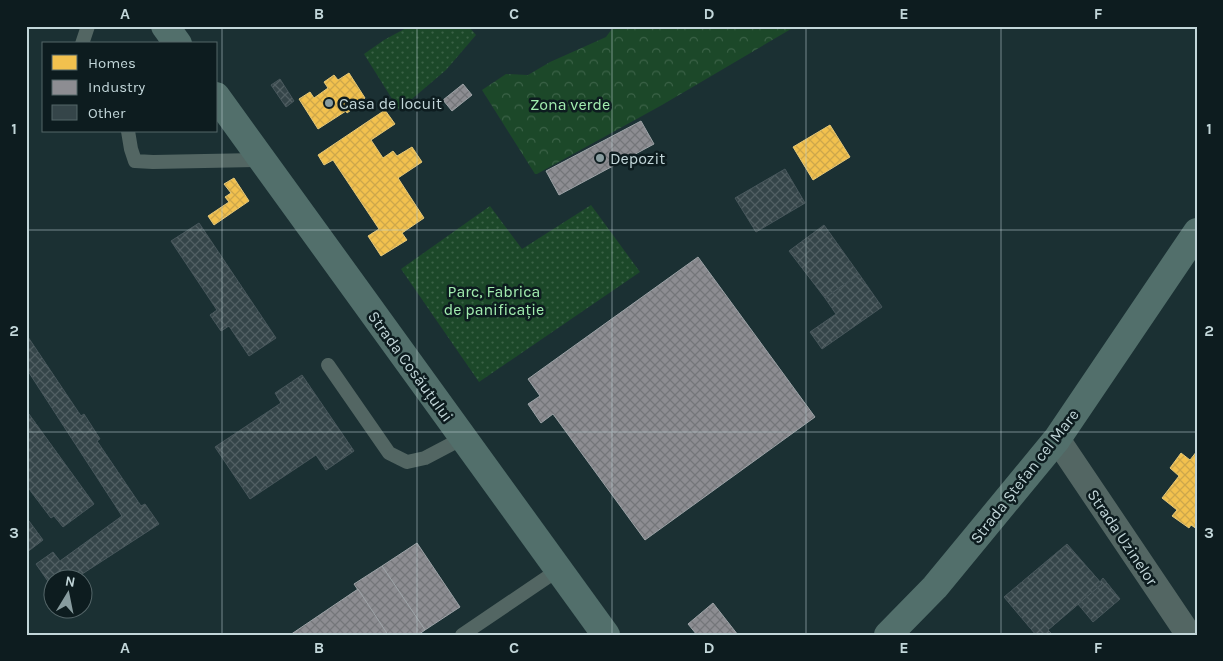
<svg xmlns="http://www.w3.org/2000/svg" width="1223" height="661" viewBox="0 0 1223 661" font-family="Karla,sans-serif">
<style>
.forest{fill:url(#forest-crowns)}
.park{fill:url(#park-dots)}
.homes{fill:url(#homes-cross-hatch);stroke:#e4c778}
.industry{fill:url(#industry-cross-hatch);stroke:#9da3a7}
.building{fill:url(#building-cross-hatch);stroke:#48575c}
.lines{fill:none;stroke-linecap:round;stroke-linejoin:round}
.service{stroke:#536663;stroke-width:14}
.minor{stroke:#536663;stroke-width:26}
.primary{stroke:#526f6b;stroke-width:28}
.grid{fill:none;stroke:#c2d6d9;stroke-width:1;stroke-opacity:0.55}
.poi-dot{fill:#889c9f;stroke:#0d1c1f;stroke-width:2}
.labels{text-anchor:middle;stroke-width:5;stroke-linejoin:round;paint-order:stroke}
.poi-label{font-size:16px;fill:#c2d6d9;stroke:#0d1c1f;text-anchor:start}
.park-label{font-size:16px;fill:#a1ecaf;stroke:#0d1c1f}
.street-label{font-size:16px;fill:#c2d6d9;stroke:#0d1c1f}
.neatline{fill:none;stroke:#c2d6d9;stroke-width:2}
.grid-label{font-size:16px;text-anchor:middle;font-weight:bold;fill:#c2d6d9}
</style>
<defs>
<pattern id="forest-crowns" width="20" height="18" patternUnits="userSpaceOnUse" patternTransform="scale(1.25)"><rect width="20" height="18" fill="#1c4829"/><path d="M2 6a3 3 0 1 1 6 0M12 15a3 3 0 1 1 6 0" fill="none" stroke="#3b6247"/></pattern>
<pattern id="park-dots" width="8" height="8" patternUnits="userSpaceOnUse" patternTransform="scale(1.25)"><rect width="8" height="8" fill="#1c4829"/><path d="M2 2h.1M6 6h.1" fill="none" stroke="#3b6247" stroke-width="1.8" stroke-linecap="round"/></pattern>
<pattern id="homes-cross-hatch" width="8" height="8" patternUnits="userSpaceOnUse" patternTransform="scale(1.25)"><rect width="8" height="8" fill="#f2c14e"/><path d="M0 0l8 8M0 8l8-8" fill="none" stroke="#cda74b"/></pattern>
<pattern id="industry-cross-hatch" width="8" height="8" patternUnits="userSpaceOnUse" patternTransform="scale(1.25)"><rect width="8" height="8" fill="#8d8d92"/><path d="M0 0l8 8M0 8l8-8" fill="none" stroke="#74767a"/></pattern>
<pattern id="building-cross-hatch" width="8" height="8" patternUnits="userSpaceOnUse" patternTransform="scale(1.25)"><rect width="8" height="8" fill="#354549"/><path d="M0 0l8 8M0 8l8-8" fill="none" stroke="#515f63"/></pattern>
</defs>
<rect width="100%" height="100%" fill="#1b3033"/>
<path class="forest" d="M614,26H789L791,29L662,105L537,174H535L482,90L506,74L528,75L550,62L606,37Z"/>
<g class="park">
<path d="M410,26H468L476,35L446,70L399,110L364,54L384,40Z"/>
<path d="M591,205L640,272L479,382L401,269L490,206L522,249Z"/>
</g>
<g class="homes">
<path d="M349,73L365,98L352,106L354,108L347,113L346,111L318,129L299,99L310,92L314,98L328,88L324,82L334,75L338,80Z"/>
<path d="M385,110L395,124L371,140L383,158L393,151L397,156L412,147L422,162L398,178L424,218L402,233L407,240L381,256L368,236L379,229L333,160L324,165L318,155Z"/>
<path d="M830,125L850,157L813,180L793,147Z"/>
<path d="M234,178L249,201L214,225L208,216L229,202L225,197L231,193L224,184Z"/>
<path d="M1197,451V529L1191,525L1189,528L1172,516L1177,510L1162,498L1179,476L1170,468L1181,453L1190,460Z"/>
</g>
<g class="industry">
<path d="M463,84L472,95L452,111L443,100Z"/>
<path d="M641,121L654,144L559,195L546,171Z"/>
<path d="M698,257L815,417L645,540L553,414L541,423L528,404L540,396L528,379Z"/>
<path d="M417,543L460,607L425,630L382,566Z"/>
<path d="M382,566L425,630L418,635H388L354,584Z"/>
<path d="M358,589L388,635H290Z"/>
<path d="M713,603L738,635H697L688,624Z"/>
</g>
<g class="building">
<path d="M280,79L294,101L286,107L271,85Z"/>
<path d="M785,169L805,203L756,232L735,198Z"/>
<path d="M199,223L276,338L249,356L229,326L221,331L210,315L217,310L171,241Z"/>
<path d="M824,225L859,274L825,298L789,251Z"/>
<path d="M859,274L882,307L822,349L810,332L836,314L825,298Z"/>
<path d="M26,334L81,416L84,414L100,439L97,441L141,506L145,504L159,524L76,578H52V587L36,564L53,552L60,561L122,516L26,368Z"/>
<path d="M302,375L354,451L326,470L316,455L250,499L215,447L281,403L275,393Z"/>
<path d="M26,410L94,504L63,527L54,516L51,518L26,485Z"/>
<path d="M26,517L43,540L26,553Z"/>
<path d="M1067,544L1102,584L1048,630L1053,635H1036L1004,597Z"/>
<path d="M1103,578L1120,599L1093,622L1078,604L1102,584L1100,582Z"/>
</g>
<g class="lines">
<g class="service">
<path d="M82,44L88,26"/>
<path d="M128,131L131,149L135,161L153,162L262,160"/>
<path d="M328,365L389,453L407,462L425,458L463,438"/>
<path d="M462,635L558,570"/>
</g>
<path class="minor" d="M1057,439L1189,635"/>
<g class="primary">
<path d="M165,26L178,44"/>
<path d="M216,96L606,635"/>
<path d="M888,635L935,587L1057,439L1197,232"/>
</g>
</g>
<path class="grid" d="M222,26V635M417,26V635M612,26V635M806,26V635M1001,26V635M26,230H1197M26,432H1197"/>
<g class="poi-dot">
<circle cx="329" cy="103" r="5"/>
<circle cx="600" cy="158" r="5"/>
</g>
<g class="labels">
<g class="poi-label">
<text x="339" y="109">Casa de locuit</text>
<text x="610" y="164">Depozit</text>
</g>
<g class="park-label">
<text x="570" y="110">Zona verde</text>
<text x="494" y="297">Parc, Fabrica<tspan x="494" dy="18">de panificație</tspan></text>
</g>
<g class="street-label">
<text transform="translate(411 366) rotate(54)" y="6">Strada Cosăuțului</text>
<text transform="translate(1024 476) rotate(-52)" y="6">Strada Ștefan cel Mare</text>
<text transform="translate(1123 537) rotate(56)" y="6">Strada Uzinelor</text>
</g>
</g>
<rect width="1223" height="661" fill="none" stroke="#0d1c1f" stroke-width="55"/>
<rect x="42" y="42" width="175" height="90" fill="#0d1c1f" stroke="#556669"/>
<rect x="52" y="55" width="25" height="15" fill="#f2c14e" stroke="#556669"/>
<text x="88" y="68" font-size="15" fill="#c2d6d9">Homes</text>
<rect x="52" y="80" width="25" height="15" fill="#8d8d92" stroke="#556669"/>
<text x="88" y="92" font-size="15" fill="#c2d6d9">Industry</text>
<rect x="52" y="105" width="25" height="15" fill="#354549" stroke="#556669"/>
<text x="88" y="118" font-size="15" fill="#c2d6d9">Other</text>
<g transform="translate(68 594) rotate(10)"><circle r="24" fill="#0d1c1f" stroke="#556669"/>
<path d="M0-4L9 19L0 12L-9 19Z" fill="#889c9f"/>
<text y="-8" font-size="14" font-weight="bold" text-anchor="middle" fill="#c2d6d9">N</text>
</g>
<rect x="28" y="28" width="1168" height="606" class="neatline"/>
<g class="grid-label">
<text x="125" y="19">A</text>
<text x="319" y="19">B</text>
<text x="514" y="19">C</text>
<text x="709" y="19">D</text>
<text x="904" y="19">E</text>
<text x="1098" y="19">F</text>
<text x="14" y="134">1</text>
<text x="1209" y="134">1</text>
<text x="14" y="336">2</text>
<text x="1209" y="336">2</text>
<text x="14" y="538">3</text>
<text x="1209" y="538">3</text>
<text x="125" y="653">A</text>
<text x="319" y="653">B</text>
<text x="514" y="653">C</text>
<text x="709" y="653">D</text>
<text x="904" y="653">E</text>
<text x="1098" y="653">F</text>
</g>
</svg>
